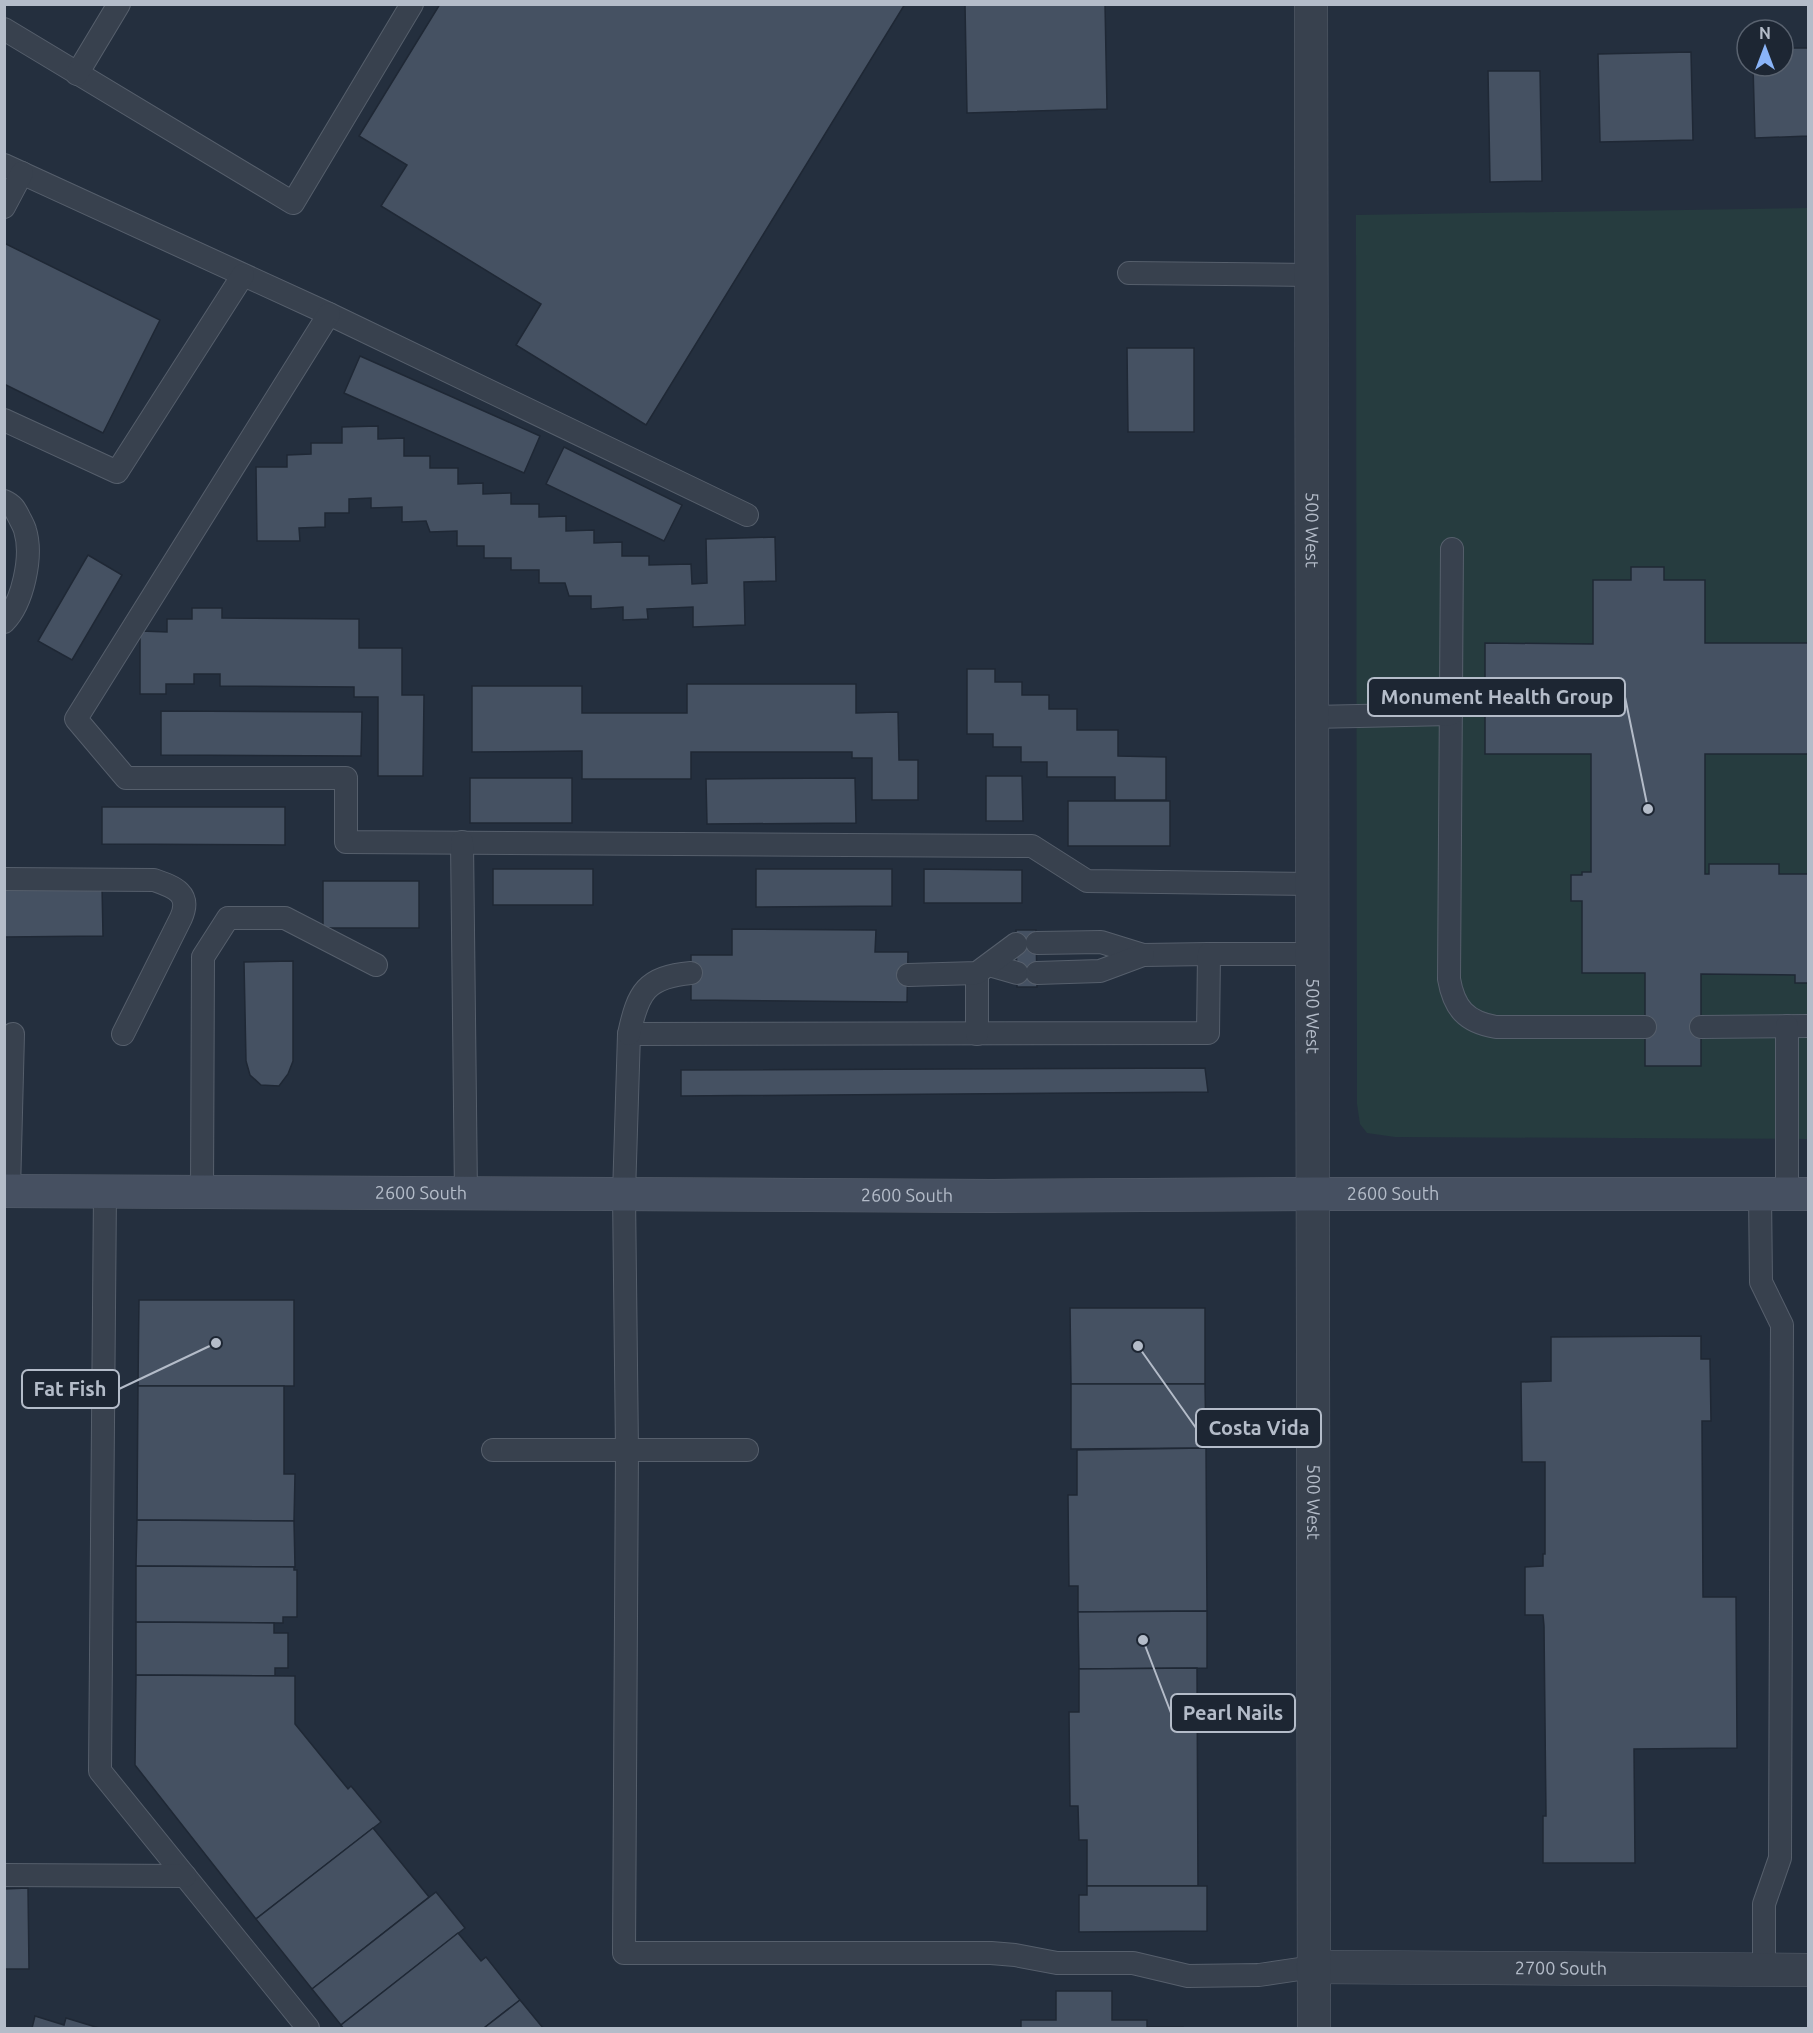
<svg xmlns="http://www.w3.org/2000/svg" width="1813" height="2033" viewBox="0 0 1813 2033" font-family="Ubuntu,sans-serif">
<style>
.green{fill:#263c3f}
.building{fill:#455162;stroke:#1f2835;stroke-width:1.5}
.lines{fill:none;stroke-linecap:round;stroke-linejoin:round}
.service-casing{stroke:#565f6c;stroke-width:24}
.minor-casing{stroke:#565f6c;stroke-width:34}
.tertiary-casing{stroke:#565f6c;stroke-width:34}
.secondary-casing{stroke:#565f6c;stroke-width:34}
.service{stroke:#38414e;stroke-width:22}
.minor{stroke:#38414e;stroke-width:33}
.tertiary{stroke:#38414e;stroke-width:33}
.secondary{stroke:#465061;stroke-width:33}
.labels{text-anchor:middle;stroke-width:4.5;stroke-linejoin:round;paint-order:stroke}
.street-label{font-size:18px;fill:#b4bcc9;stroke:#1d2633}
.leader{fill:none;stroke:#b4bcc9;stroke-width:2}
.callout-dot{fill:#b4bcc9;stroke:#1d2633;stroke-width:2}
.callout{fill:#1d2633;stroke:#b4bcc9;stroke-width:2}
.callout-label{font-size:20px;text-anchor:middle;font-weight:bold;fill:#b4bcc9}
</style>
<rect width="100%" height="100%" fill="#242f3e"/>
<path class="green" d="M1808,208V1139L1395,1137L1367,1133L1360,1124L1357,1104L1356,215Z"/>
<g class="building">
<path d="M440,4H905L646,425L516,345L541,304L381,206L407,165L359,136Z"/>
<path d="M965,4H1105L1107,109L967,113Z"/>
<path d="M1783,48H1808V136L1755,138L1753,66H1783Z"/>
<path d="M1691,52L1693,140L1600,142L1598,54Z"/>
<path d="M1488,71H1540L1542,181L1490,182Z"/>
<path d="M4,243L160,320L103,433L4,384Z"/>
<path d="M1127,348H1194V432H1128Z"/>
<path d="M360,356L540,436L524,473L344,393Z"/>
<path d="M378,426V439L404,438V456H430V468H458V484L483,483V494L511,493V504H539V517L566,516V531L594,530V543L622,542V556H649V565L691,564L692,584L707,583L706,539L775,537L776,581L744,582L745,625L693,627V607L647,609L648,619L623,620V607L591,609V596H569L565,583H539V570H511V558H484V546H457V531L430,532L426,521L402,522V507L371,508V498L349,499V513H325V527L299,528L300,541H257L256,467H287V455L311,454V443H342V427Z"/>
<path d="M564,447L682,505L664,541L546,484Z"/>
<path d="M88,555L122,575L72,660L38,641Z"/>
<path d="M1631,567H1664V580H1705V643H1808V754H1705V874H1709V864H1779V874H1808V983H1795V975L1701,974V1066H1645V973H1582V901H1571V875H1582V872H1591V754H1485V713H1475V684H1485V643L1593,644V580H1631Z"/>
<path d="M192,608H222V618L359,619V648H402V695H424L423,776H378V697H354V687L220,686V674H194V684H166V694H140V631L167,632V619H192Z"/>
<path d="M967,669H995V682H1022V695H1049V709H1077V730H1118V756L1166,757V800H1115V777H1047V762H1021V747H993V734H967Z"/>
<path d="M687,684H856V713L898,712L899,760H918V800H872V758H852V752H691V779H582V751L472,752V686H582V713H687Z"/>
<path d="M161,711L362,712L361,756L161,755Z"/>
<path d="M986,776H1022L1023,821H986Z"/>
<rect x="470" y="778" width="102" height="45"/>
<path d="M855,778L856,823L707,824L706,779Z"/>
<rect x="1068" y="801" width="102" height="45"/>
<path d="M102,807H285V845L102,844Z"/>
<rect x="493" y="869" width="100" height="36"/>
<path d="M756,869H892V906L756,907Z"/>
<path d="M924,869L1022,870V903H924Z"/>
<rect x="323" y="881" width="96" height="47"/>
<path d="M102,886L103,936L4,937V887Z"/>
<path d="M732,929L876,930L875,952H908L907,1002L691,1000V955H732Z"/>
<path d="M1016,930H1036L1037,987H1017Z"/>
<path d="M293,961V1061L288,1074L279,1086L261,1085L250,1075L246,1061L244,962Z"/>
<path d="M1205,1068L1208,1092L681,1096V1070Z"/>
<path d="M139,1300H294V1386H138Z"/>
<path d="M1070,1308H1205V1384H1071Z"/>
<path d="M1701,1336V1359H1710L1711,1421H1702L1703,1597H1736L1737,1748L1634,1749L1635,1863H1543V1816H1546L1544,1626L1543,1615H1525V1567L1543,1566V1554H1545V1462H1522L1521,1382L1551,1381V1337Z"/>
<path d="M1071,1384H1205L1206,1448L1071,1449Z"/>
<path d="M138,1386H284V1474H295L294,1521L137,1520Z"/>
<path d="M1206,1448L1207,1611L1078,1612V1586H1069L1068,1495H1077V1450Z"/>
<path d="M137,1520L294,1521L295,1567L136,1566Z"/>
<path d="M136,1566L294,1567V1570H297V1617H283V1623L136,1622Z"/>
<path d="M1207,1611V1668L1079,1669L1078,1612Z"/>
<path d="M136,1622L274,1623V1633H288V1668H275V1676L136,1675Z"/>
<path d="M1197,1668L1198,1886H1087V1840H1079L1078,1806H1070L1069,1712H1079V1669Z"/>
<path d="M136,1675L295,1676V1724L348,1789L351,1786L381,1822L256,1919L135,1765Z"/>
<path d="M373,1828L429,1897L312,1989L256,1919Z"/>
<path d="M1087,1886H1207V1931L1079,1932V1895H1087Z"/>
<path d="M28,1888L29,1969H4V1889Z"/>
<path d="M436,1892L465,1928L341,2025L312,1989Z"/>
<path d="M458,1933L481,1961L486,1957L520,2000L484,2028H343L341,2025Z"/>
<path d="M1056,1991H1112V2020H1147V2027H1183V2028H985H1021V2020H1056Z"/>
<path d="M520,2000L543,2028H484Z"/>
<path d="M35,2016L64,2025L66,2018L99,2028H32Z"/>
</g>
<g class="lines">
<g class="service-casing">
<g id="service">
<path d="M4,29L293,203L412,4"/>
<path d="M77,74L119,4"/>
<path d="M4,165L329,314L747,515"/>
<path d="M4,207L22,173"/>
<path d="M1129,273L1311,275"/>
<path d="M329,314L76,719L126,778H346V842L1032,846L1087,881L1313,884"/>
<path d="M4,420L117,472L243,275"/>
<path d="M4,501C13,505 15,509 19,517C21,521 24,526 25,530C33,556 23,603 4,622"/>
<path d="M1452,549L1449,979C1454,1008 1466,1022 1496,1027H1645"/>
<path d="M1312,717L1451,714"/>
<path d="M462,842L466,1194"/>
<path d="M4,879L154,880C174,887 192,893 181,918L123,1034"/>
<path d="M1037,943L1101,942L1143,955L1209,954"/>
<path d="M1313,954H1209L1208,1033L629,1034L624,1194L627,1450L624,1953H991L1015,1955L1057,1963H1133L1188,1976L1259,1975L1313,1967"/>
<path d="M989,965L1017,973"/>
<path d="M977,973V1034"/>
<path d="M1037,973L1100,971L1143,955"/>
<path d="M908,975L977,973L1016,944"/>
<path d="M1701,1027L1808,1026"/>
<path d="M629,1034C638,992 646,977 691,973"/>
<path d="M9,1191L13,1034"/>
<path d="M105,1192L100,1771L308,2028"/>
<path d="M202,1192L203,957L228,918H285L376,965"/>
<path d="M1760,1194L1761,1282L1782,1325L1780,1858L1764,1904V1970"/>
<path d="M1787,1194V1026"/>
<path d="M493,1450H747"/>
<path d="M4,1875L185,1876"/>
</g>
</g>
<g class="minor-casing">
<g id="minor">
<path id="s1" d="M1313,1967L1808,1970"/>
</g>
</g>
<g class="tertiary-casing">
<g id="tertiary">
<path id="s2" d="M1311,4L1314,2028"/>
</g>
</g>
<g class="secondary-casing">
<g id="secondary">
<path id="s3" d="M4,1191L992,1196L1313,1194H1808"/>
</g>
</g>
<use href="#service" class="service"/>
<use href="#minor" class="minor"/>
<use href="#tertiary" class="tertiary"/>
<use href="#secondary" class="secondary"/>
</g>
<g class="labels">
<g class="street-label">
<text dy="6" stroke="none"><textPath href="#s2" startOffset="526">500 West</textPath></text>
<text dy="6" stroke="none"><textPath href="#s2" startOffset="1012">500 West</textPath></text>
<text dy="6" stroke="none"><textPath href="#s3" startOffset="417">2600 South</textPath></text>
<text dy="6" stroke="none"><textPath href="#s3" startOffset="1389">2600 South</textPath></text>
<text dy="6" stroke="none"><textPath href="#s3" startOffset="903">2600 South</textPath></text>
<text dy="6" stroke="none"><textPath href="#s2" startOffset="1498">500 West</textPath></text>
<text dy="6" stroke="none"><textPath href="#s1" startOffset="248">2700 South</textPath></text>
</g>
</g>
<path class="leader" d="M1648 809L1625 697M216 1343L119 1389M1138 1346L1196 1428M1143 1640L1171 1713"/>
<g class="callout-dot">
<circle cx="1648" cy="809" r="6"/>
<circle cx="216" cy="1343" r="6"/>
<circle cx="1138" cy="1346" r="6"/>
<circle cx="1143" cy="1640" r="6"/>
</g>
<g class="callout">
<rect x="1368" y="678" width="257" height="38" rx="6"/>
<rect x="22" y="1370" width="97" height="38" rx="6"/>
<rect x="1196" y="1409" width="125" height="38" rx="6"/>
<rect x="1171" y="1694" width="124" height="38" rx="6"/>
</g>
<g class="callout-label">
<text x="1497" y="704">Monument Health Group</text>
<text x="70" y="1396">Fat Fish</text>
<text x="1259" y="1435">Costa Vida</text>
<text x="1233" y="1720">Pearl Nails</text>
</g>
<rect width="1813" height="2033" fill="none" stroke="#b4bcc9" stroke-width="12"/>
<g transform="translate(1765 48)"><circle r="28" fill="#1d2633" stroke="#59626f" stroke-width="1.5"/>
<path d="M0-4.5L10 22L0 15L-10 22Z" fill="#8ab4f8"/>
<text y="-9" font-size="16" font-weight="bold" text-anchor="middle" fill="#b4bcc9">N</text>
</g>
</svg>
